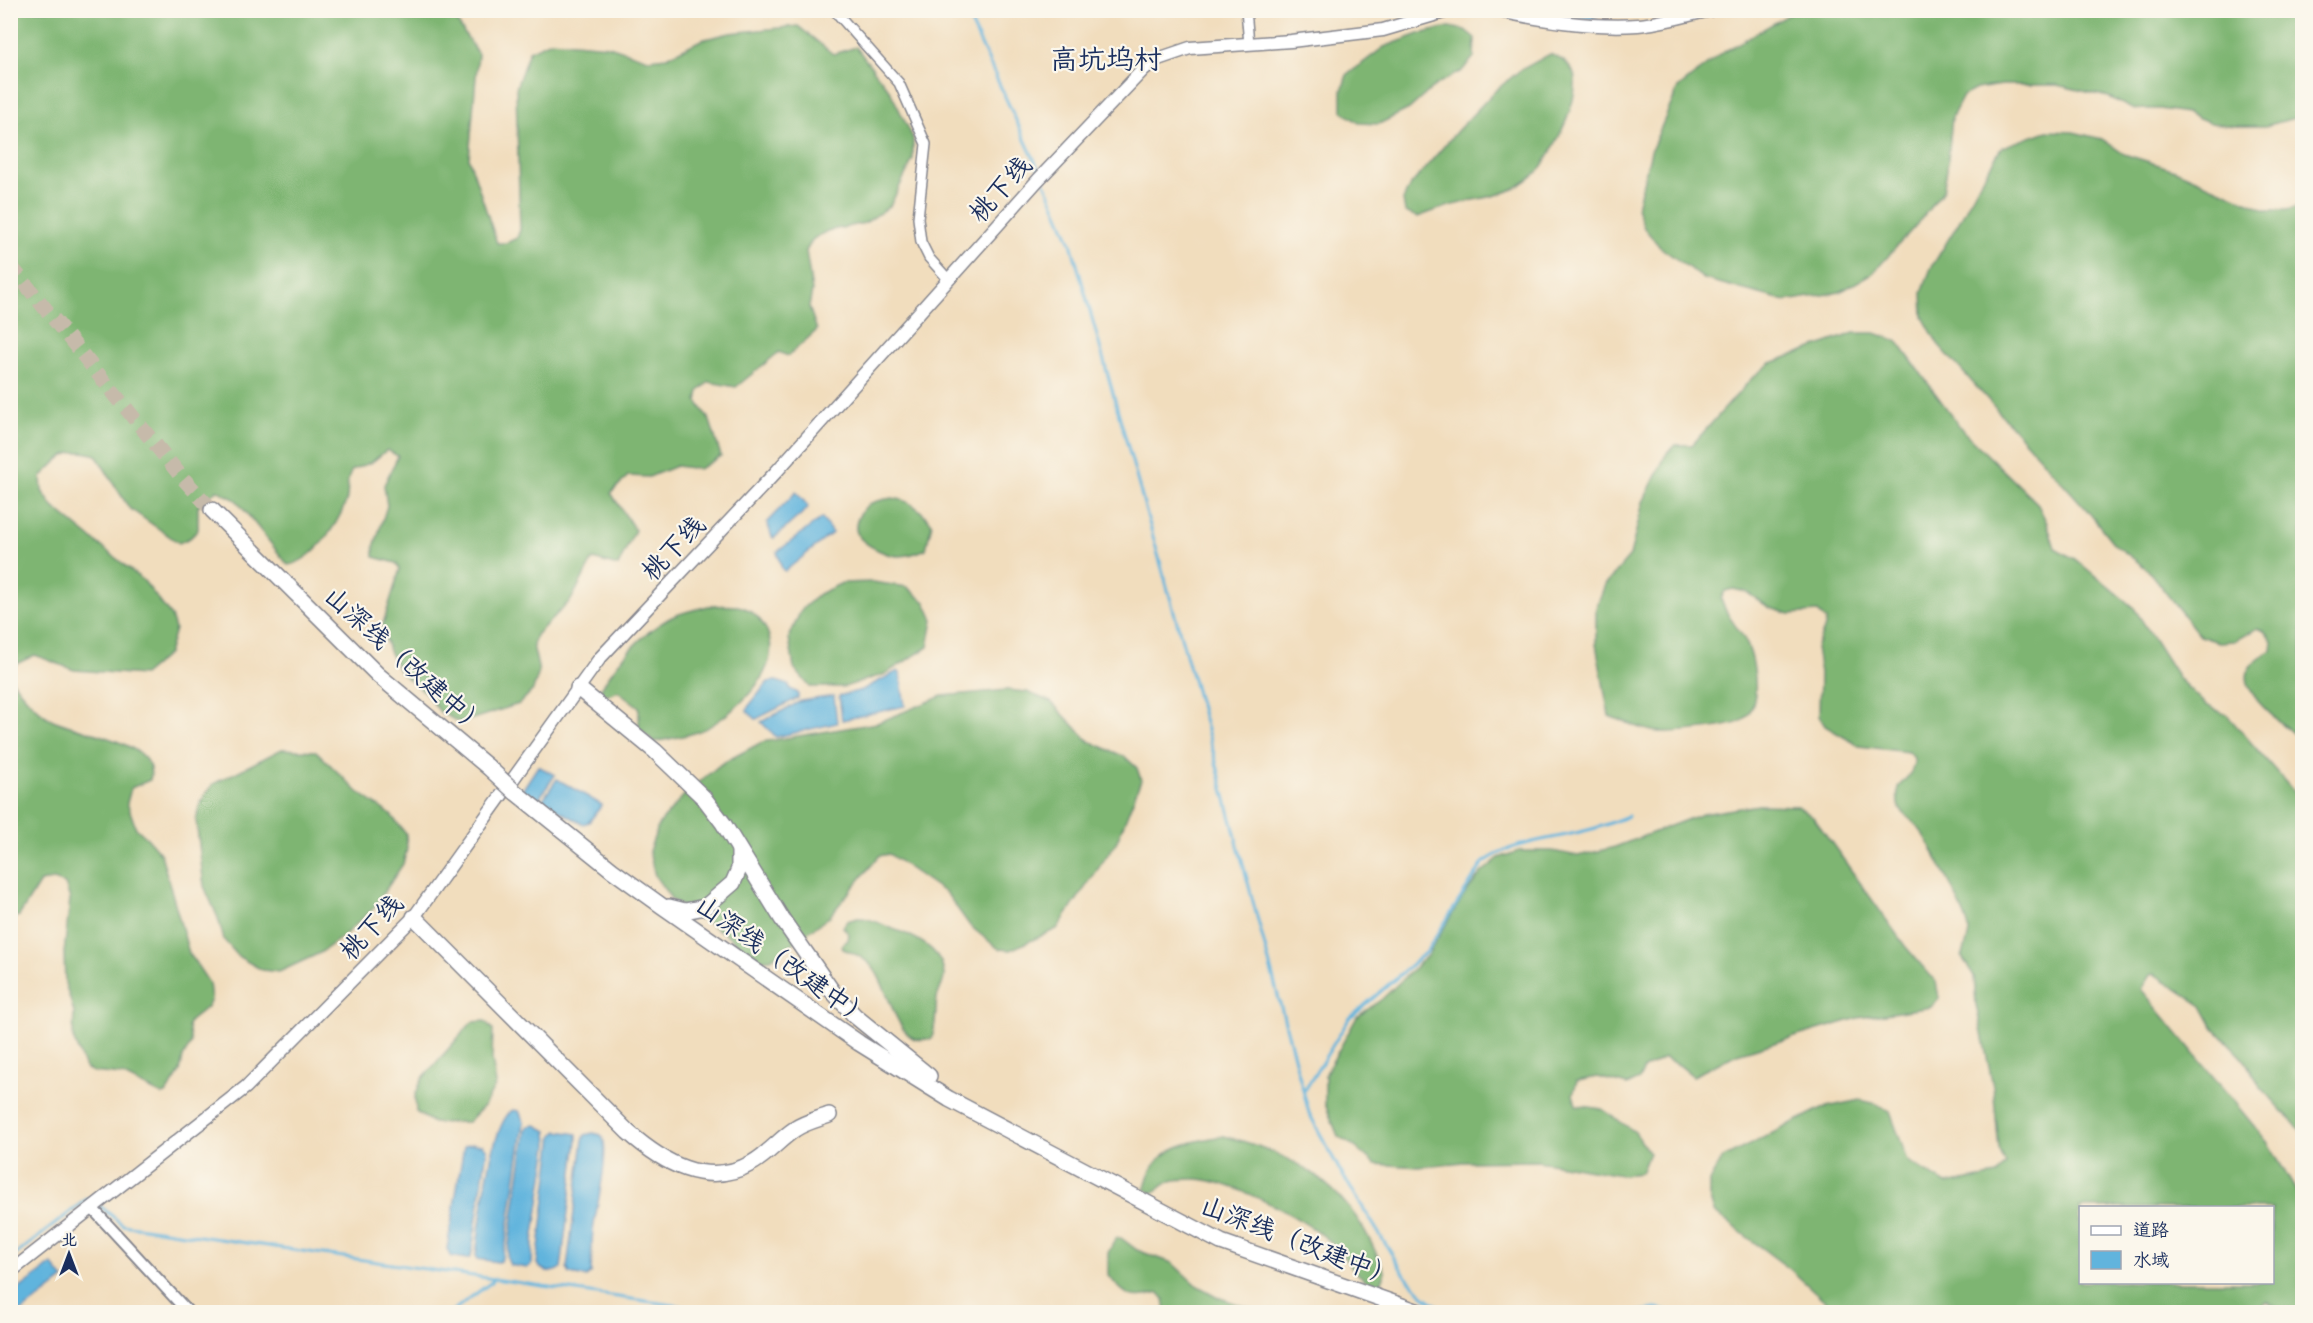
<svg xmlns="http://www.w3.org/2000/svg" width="2313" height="1323" viewBox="0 0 2313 1323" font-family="Itim,'LXGW WenKai TC',sans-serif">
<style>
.forest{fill:#7eb572;stroke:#4c7268;stroke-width:1.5;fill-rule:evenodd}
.water{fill:#61b4dd;stroke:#3e729e;stroke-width:1.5}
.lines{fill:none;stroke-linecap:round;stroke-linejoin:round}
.stream{stroke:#61b4dd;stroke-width:3}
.trunk-tunnel{stroke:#c6baaa;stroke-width:15;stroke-dasharray:15 8;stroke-linecap:butt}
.minor-casing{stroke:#86868e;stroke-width:12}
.tertiary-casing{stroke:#86868e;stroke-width:14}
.secondary-casing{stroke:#86868e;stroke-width:15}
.trunk-casing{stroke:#86868e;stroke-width:18}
.minor{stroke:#fff;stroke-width:9}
.tertiary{stroke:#fff;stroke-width:10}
.secondary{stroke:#fff;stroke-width:12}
.trunk{stroke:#fff;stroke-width:15}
.trunk-bridge-casing{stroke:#86868e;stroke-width:18;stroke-linecap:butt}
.trunk-bridge{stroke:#fff;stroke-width:15}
.labels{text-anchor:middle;stroke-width:4.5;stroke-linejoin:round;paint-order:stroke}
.street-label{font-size:26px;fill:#1b2f5e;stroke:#fbf7ec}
.quarter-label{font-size:28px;fill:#1b2f5e;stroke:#fbf7ec}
</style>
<rect width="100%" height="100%" fill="#fbf7ec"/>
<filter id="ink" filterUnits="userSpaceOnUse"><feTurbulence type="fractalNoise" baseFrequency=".0167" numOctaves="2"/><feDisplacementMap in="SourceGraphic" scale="12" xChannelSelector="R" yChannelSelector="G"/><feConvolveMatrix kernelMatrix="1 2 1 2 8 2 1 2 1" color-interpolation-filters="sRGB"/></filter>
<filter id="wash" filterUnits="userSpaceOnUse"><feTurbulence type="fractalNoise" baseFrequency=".008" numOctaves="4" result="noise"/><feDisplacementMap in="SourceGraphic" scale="24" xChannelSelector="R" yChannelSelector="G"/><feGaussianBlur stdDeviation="1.35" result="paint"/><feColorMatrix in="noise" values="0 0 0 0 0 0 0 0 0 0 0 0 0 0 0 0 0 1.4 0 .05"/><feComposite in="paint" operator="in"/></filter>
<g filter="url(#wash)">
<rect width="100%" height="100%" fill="#f1ddbd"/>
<g class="forest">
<path d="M11,10L450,11L478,54L469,159L497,243H506L517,238L520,230L516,88L529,51L551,41L609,46L648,59L667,57L701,40L730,33L798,26L833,54L856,47L890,91L913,138V159L890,206L865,223L827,231L813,239L806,251L812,291L809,307L817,330L788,356L779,352L736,387L709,382L699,391L697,401L710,421L721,456L699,469L676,466L649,477L628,476L611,493L635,530L618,566L593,559L571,600L536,635L533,645L539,672L533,690L519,704L460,723L440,712L426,693L400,672L389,651L382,627L400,569L396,563L374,557V547L387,506L384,485L398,456L387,450L372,462L352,470C344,484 350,490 346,502C337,525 314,561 288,565L236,500L217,490L198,506V530L190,538L179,543L129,508L96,455C67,446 60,458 41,477L42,491L53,507L144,581L171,616L175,629L168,654L143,675L74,670L35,655L14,665L11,678C18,690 37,711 49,718C73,732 160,740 150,780L131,788L127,803L136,828L147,838L161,854L189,953L209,983L211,1000L207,1007L190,1021L188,1025L191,1043L183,1057L180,1072L166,1094L162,1095L122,1075L93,1072L85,1068L73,1038L74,1012L65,983L64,953L70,899L65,884L54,880L40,882L19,916L11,918Z"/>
<path d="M1795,11H2302V116L2265,126H2235L2211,123L2187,113L2160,109H2132L2109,97L2057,85H2002L1976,89L1963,96L1952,117L1947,170L1943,191L1918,223L1873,273L1840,292L1786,301L1704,279L1660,247L1644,228L1637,207L1651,151L1678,88L1723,52Z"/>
<path d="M1449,27L1465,30L1475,38L1474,57L1462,71L1437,84L1409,109L1379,124L1359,123L1342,111V90L1347,75L1384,47L1419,34Z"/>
<path d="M1550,54C1558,58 1567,61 1572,70C1585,92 1553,154 1537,172C1532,178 1522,183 1515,188C1499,197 1478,198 1461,203C1446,206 1432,212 1417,217L1405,212L1403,200L1409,187L1457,131L1495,91L1519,71Z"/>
<path d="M2047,131L2073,132L2102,139L2124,154L2175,170L2267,210H2286L2302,207V741C2286,726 2237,694 2249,669C2253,662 2265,655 2271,650L2272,641L2264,631L2258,628L2234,641L2218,642L2200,636L2147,569L2114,544L2087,510L1938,344L1923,317L1922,292L1931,268L1959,222L1980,182L2002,147Z"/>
<path d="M1854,333H1875L1897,341L1963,431L2037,503L2047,523L2055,548L2075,559L2134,608L2179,679L2206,705L2227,715L2302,801V1132L2261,1087L2244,1059L2214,1028L2202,1006L2154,974L2150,975L2141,989L2268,1143L2302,1201V1312H2278L2277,1307L2266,1301L2255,1312H1837L1791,1270L1714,1212L1709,1196V1181L1723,1158L1822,1108L1860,1100L1877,1104L1890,1112L1908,1161L1946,1184L1997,1175L2006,1164L1999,1149L1993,1086L1976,1005L1974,976L1962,957C1965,948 1969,938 1969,930C1967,914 1928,838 1917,826C1901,807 1896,816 1898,787C1907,778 1915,771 1914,758L1908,752L1859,746L1825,726L1819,716L1820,673L1816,648L1825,627L1826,620L1818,612L1790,614L1770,608L1746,592L1733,589L1725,591L1721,599C1727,621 1745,632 1751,655C1756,674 1760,706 1743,720C1734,728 1666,734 1652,731C1638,728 1623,721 1609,716L1596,644V608L1605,585L1630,556L1643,502L1667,453L1675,445H1692L1753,377L1771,363ZM2080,1208H2272V1282H2080Z"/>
<path d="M892,498C911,500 920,510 932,523L926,549C917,553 909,556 899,556C888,556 869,547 861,539C849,527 861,507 874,502C880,500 887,499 892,498Z"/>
<path d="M873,582L907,587L925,602L933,620L928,647L885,674L844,687H810L794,668L789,638L801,610L819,594L842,583Z"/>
<path d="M708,606C719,606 736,604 745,608C755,613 762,621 767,631C783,668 743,704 715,723C698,735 673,738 654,742L639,728V707L618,691L608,695L598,693C616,663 638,636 668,619C680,612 696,610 708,606Z"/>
<path d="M1007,690L1027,692L1051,702L1089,741L1125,757L1137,768L1141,780L1117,841L1057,929L1010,950L999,949L970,926L947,894L889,854L879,856L829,917L771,959L753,960L730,937L672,900L655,876L649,851L659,824L686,793L721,764L762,742L877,723L942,696Z"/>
<path d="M282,749L316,751L358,792L391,815L406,834L407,849L403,864L373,909L341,938L320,953L279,972L262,970L239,957L224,940L218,918L204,886L196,820L201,801L213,784Z"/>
<path d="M1759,805L1798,806L1814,818L1905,946L1936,982L1939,998L1931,1007L1858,1018L1737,1054L1693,1076L1679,1065L1664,1058L1644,1069L1639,1080L1627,1085L1598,1077L1577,1081L1573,1094L1576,1105L1602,1109L1635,1132L1649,1153L1641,1173L1621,1175L1538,1161L1463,1162L1419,1167L1375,1164L1354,1146L1338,1136L1325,1104V1075L1357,1017L1382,999L1427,956L1462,898L1481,873L1499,858L1519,851H1552L1578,856L1615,847L1702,814Z"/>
<path d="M858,918C871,918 881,924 893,929C914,936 944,949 944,976C944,983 939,990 937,998C935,1012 937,1025 931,1039C925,1039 918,1041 913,1038C895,1029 887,986 874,969C867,959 854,953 843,949L842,945L848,940L849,934L843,927L847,921Z"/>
<path d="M485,1021L493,1030L492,1059L496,1084L484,1106L468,1122L433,1123L416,1112L415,1096L422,1079L472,1022Z"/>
<path d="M1224,1136C1293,1153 1347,1185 1376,1253C1382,1265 1390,1276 1378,1285C1360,1283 1348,1261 1338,1249C1315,1223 1228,1178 1194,1179C1187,1179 1177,1179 1171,1181C1163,1184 1159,1191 1151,1193L1145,1189C1151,1148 1189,1141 1224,1136Z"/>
<path d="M1116,1238H1121L1137,1250L1172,1263L1196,1285L1220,1298L1261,1312H1166L1164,1299L1159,1293C1130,1300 1129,1298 1108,1276V1253Z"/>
</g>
<g class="water">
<path d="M1547,11H1600V15L1591,19Z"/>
<path d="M796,492L808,506L807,509L774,538L772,537L767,522Z"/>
<path d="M822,518L832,533L785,571L782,569L777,552Z"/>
<path d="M898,671L900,673L905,706L842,720L839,696L862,690Z"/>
<path d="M776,681L789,685L790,689L798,693V698L756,719L747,711L748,707L768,682Z"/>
<path d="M834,696L837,723L776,737L761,722L801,701Z"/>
<path d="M538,766L555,775L538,800L521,792Z"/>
<path d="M557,779L602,805L589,822L583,824L544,802L543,799Z"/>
<path d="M513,1110L519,1111L524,1122L506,1243L501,1261L498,1262L477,1259L476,1255C480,1227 490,1122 513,1110Z"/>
<path d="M536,1125L547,1131L548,1145L533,1241L532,1264L527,1268L510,1265L507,1258L526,1129L529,1126Z"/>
<path d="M558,1131L577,1134V1140L561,1268C555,1274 542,1272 537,1264L553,1135Z"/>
<path d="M593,1133L601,1135C612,1146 595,1213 593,1231C591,1245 592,1259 591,1273L586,1277L570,1274L567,1268L583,1140L585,1135Z"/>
<path d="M472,1144L483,1145L487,1150L472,1250L471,1257L467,1259L450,1256L447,1249L464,1146Z"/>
<path d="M52,1264L64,1279L21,1312H11V1295Z"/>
</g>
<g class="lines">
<g class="stream">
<path d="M965,10L1040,172"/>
<path d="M1043,178L1071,243L1216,762L1309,1113L1339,1169L1406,1277L1425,1297L1447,1312"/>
<path d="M1305,1090L1349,1019L1426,952L1483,863C1514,840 1552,840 1588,830C1602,827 1615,821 1628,816"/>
<path d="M100,1206L123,1225L721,1312"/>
<path d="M10,1259L87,1199H92L95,1201"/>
<path d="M451,1312L493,1281"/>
<path d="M1639,1312L1656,1309L1671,1312"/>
</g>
</g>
</g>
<g filter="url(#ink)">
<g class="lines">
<path class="trunk-tunnel" d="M10,265L180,475L212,510"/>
<g class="minor-casing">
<g id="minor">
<path d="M834,10L899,83L926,144L918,218L921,242L929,258L949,280"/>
<path d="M1246,10L1249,44"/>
</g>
</g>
<g class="tertiary-casing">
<path id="tertiary" d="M92,1208L188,1312"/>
</g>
<g class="secondary-casing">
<g id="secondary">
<path d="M1494,10C1541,20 1589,28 1638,25C1662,23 1687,15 1711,10"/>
<path d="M10,1272L246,1087L414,917L600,658L776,472L1038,180L1143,70L1155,60L1190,48L1291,41L1383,30L1451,10"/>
</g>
</g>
<g class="trunk-casing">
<g id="trunk">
<path d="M212,510L378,675L488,767"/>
<path d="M578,688L655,751L704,798L723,823L782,919L832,991L855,1016L929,1076"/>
<path d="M515,792L612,870L662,906L859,1043L949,1099L1221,1242L1419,1312"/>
<path d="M669,907L685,911L705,907L733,883L739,869V850"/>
<path d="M414,917L628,1132C662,1162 706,1189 752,1163C768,1154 780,1139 795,1129C805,1122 819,1119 829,1115"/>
</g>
</g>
<use href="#minor" class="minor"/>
<use href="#tertiary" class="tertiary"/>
<use href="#secondary" class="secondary"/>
<use href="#trunk" class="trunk"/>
<g class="trunk-bridge-casing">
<path id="trunk-bridge" d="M488,767L515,792"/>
</g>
<use href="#trunk-bridge" class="trunk-bridge"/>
</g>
</g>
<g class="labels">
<g class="street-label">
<text transform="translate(1000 189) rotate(-48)" y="9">桃下线</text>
<text transform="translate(673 548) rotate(-46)" y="9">桃下线</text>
<text transform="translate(406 661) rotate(42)" y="9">山深线（改建中）</text>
<text transform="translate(371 927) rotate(-47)" y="9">桃下线</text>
<text transform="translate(784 961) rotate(35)" y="9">山深线（改建中）</text>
<text transform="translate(1299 1241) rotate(21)" y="9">山深线（改建中）</text>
</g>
<g class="quarter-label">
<text x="1106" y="69">高坑坞村</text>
</g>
</g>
<rect width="2313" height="1323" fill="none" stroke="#fbf7ec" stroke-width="36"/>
<rect x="2079" y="1206" width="195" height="78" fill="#fbf7ec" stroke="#a1a7b3" stroke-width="1.5"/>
<rect x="2091" y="1226" width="30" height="9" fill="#ffffff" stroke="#a1a7b3" stroke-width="1.5"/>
<text x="2133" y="1236" font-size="18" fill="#1b2f5e">道路</text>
<rect x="2091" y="1251" width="30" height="18" fill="#61b4dd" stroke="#a1a7b3" stroke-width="1.5"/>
<text x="2133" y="1266" font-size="18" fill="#1b2f5e">水域</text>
<g transform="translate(69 1254)" stroke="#fbf7ec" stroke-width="4.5" paint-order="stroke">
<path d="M0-4.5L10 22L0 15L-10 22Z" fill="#1b2f5e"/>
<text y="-9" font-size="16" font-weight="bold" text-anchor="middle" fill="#1b2f5e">北</text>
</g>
</svg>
